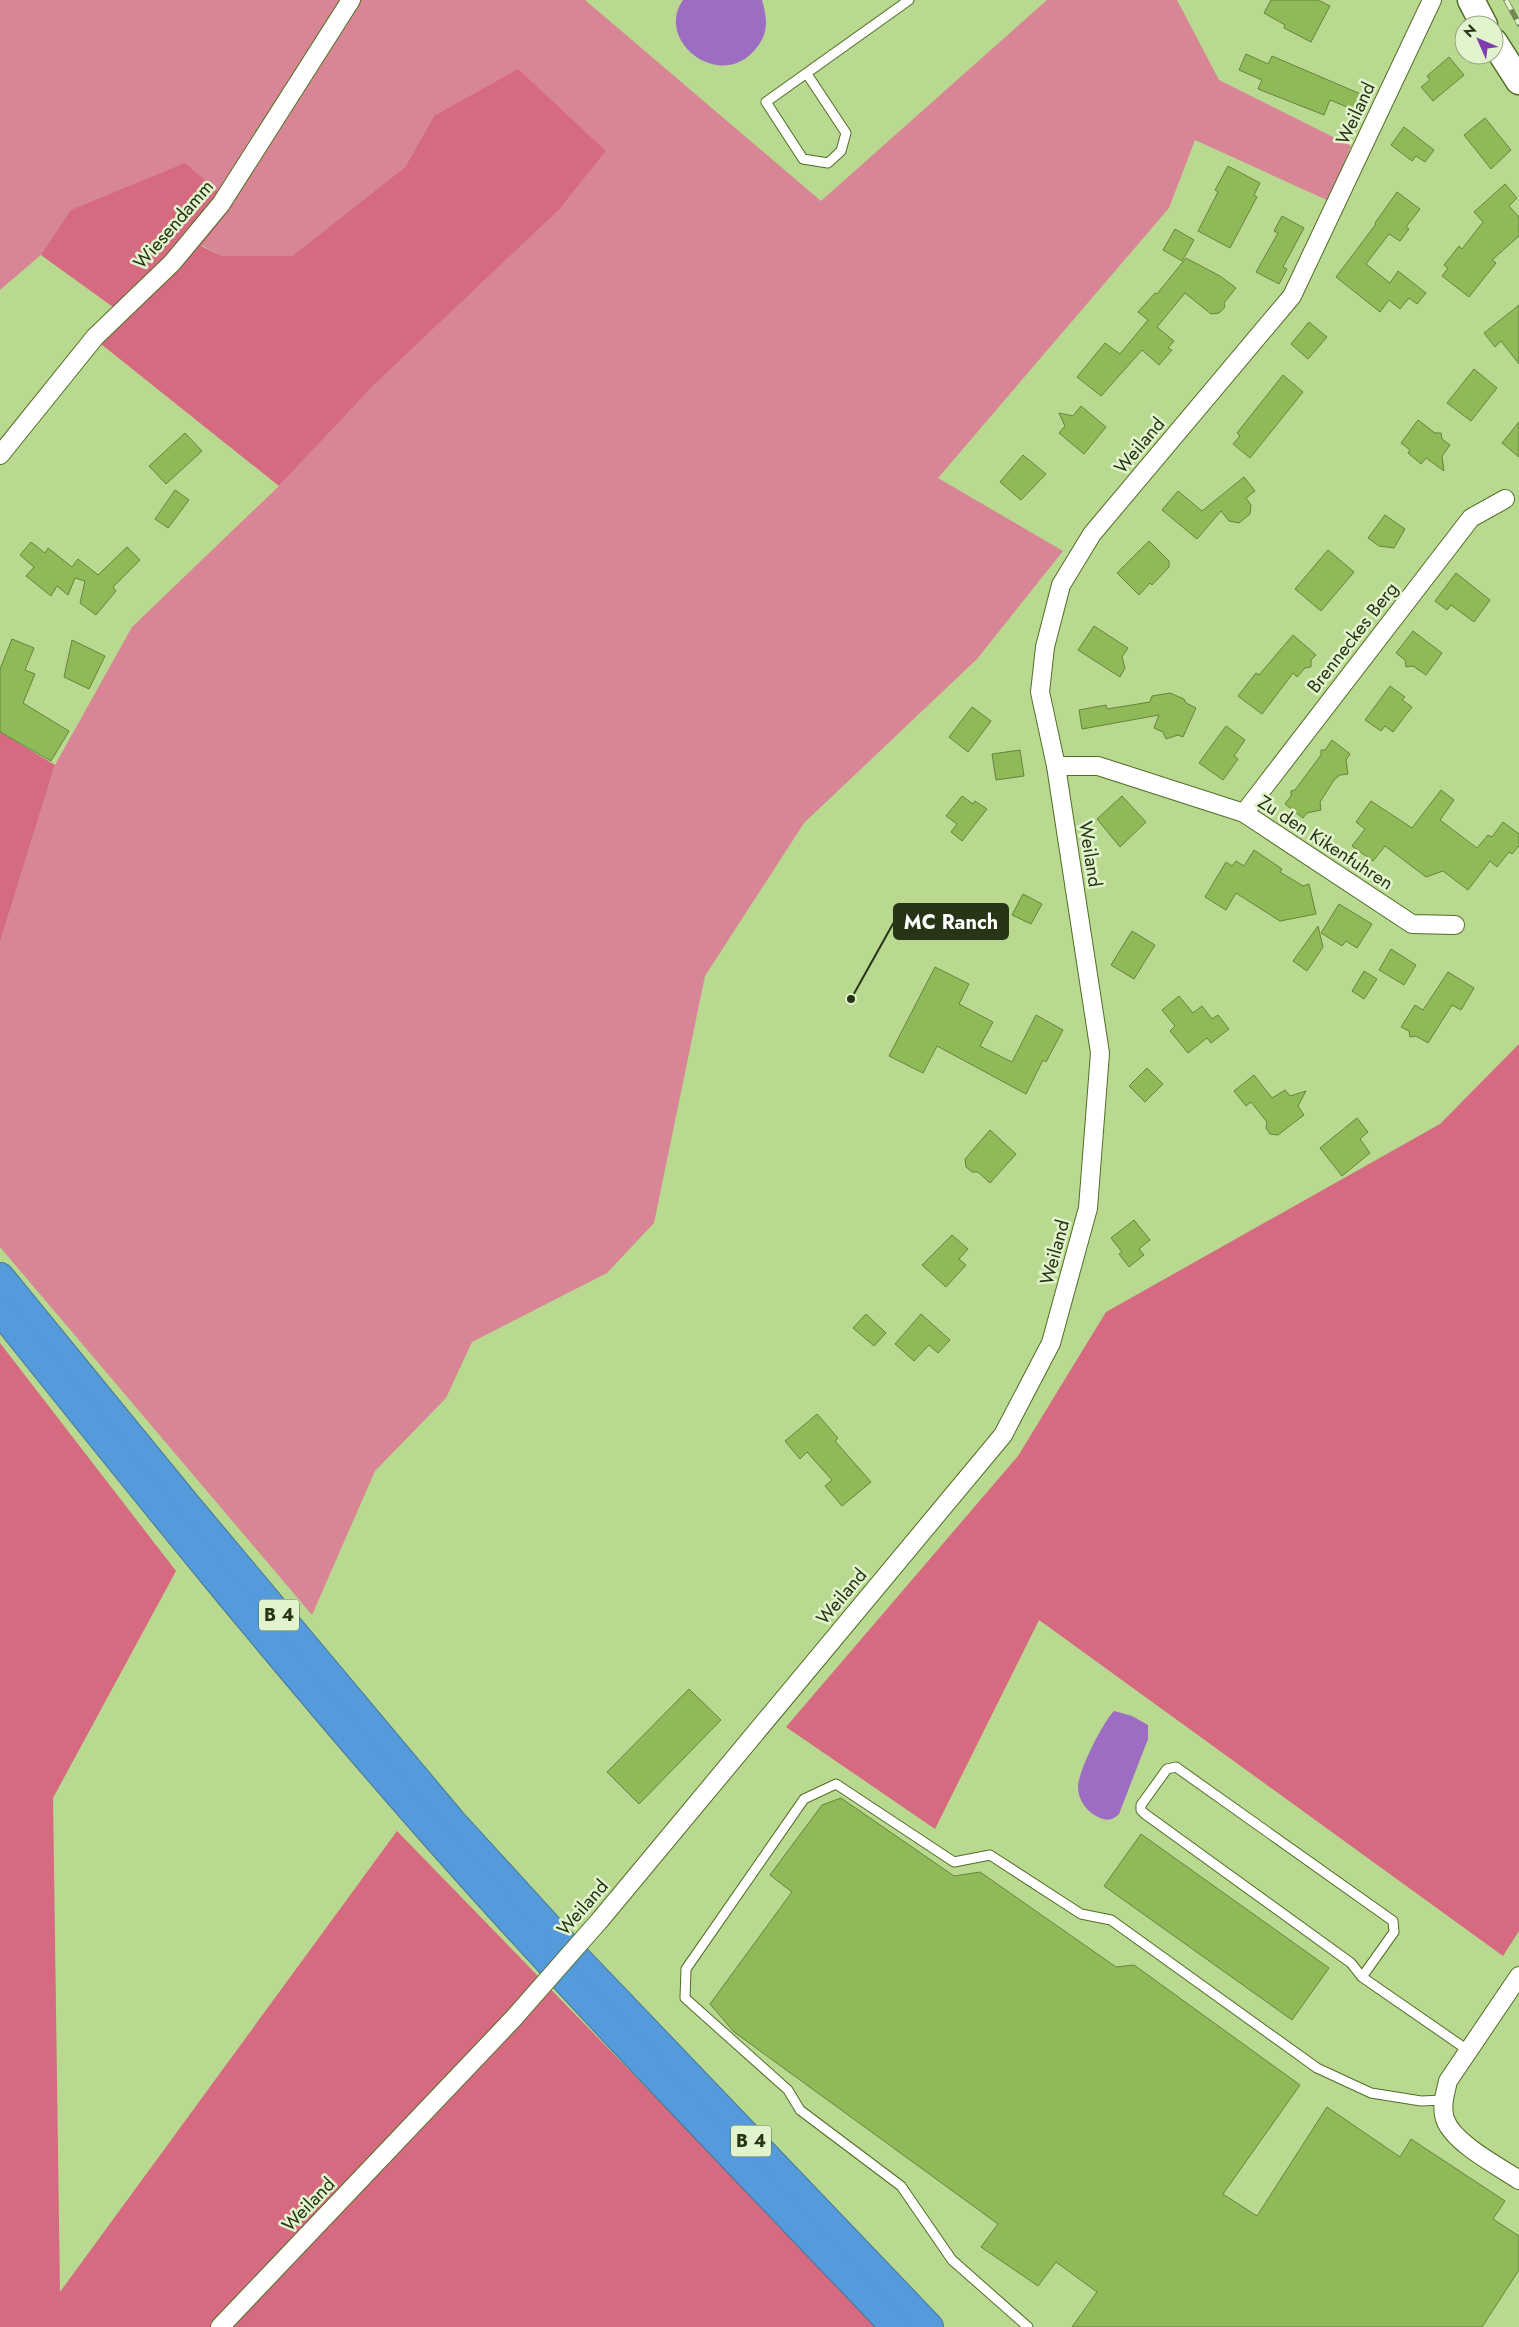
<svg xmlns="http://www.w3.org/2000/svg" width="1519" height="2327" viewBox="0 0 1519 2327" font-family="Jost,sans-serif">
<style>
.green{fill:#d88695}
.forest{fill:#d66a81}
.water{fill:#9d6dc4}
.building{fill:#90ba57;stroke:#66843c}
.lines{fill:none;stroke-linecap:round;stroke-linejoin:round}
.lane-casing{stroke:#526e26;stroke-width:11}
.street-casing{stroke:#526e26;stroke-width:20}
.secondary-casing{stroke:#526e26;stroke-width:29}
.highway-casing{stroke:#457796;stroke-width:30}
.lane{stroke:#fff;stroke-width:9}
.street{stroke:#fff;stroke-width:18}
.secondary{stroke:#fff;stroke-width:26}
.highway{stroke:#559bdb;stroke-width:28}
.rail-casing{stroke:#708753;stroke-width:5.5}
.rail{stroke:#e2f4ce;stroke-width:4;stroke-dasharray:11;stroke-linecap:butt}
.street-bridge-casing{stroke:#526e26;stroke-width:20;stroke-linecap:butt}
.street-bridge{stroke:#fff;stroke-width:18}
.labels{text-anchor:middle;stroke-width:5;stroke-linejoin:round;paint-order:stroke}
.shield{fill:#e2f4ce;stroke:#5f6e4c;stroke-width:1}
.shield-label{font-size:18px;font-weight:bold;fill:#273415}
.street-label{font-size:19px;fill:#273415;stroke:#e2f4ce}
.leader{fill:none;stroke:#273415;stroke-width:2}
.callout-dot{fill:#273415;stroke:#e2f4ce;stroke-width:2}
.callout{fill:#273415;stroke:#273415;stroke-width:2}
.callout-label{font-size:20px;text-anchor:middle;font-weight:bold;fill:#fff}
</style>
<rect width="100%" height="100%" fill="#b8d98f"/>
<path class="green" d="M0,0H585L821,201L1047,0H1177L1219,80L1351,146L1329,201L1195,140L1169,208L938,478L1063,551L977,659L804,823L705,976L654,1223L607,1273L472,1342L446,1398L375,1471L312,1615L0,1247V942L55,765L132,627L279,486L374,385L559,210L606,151L434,116L405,167L292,256H222L201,245L232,205L42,254L0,290Z"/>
<g class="forest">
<path d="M518,69L606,151L559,210L374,385L279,486L101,344L113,307L41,255L71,210L185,163L233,205L201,246L222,256H292L405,167L434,116Z"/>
<path d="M0,732L55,765L0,942Z"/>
<path d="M1519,1044V1931L1503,1956L1039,1620L935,1829L786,1727L1018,1456L1106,1312L1440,1124Z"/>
<path d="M0,1343L176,1571L53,1798L60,2292L397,1831L879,2327H0Z"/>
</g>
<g class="water">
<path d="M683,0H762C768,22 769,35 752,53C716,89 655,40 683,0Z"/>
<path d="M1114,1711L1132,1716L1148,1725V1739L1119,1814C1112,1821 1107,1821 1098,1817C1087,1812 1078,1800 1078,1787C1078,1771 1103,1722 1114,1711Z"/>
</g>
<g class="building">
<path d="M1271,0H1318L1330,6L1311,42L1284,28L1285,25L1264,13Z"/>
<path d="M1246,54L1268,64L1272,56L1363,95L1357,111L1330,100L1324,115L1258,89L1262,80L1239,70Z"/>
<path d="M1449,57L1464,75L1433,101L1421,87L1430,80L1427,76Z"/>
<path d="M1485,118L1511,150L1491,169L1464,135Z"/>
<path d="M1404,127L1434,150L1425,162L1416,156L1412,161L1391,145Z"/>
<path d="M1228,166L1260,183L1254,195L1257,197L1230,248L1198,231L1218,192L1215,190Z"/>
<path d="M1505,184L1517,198L1509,206L1519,217V236L1492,260L1496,263L1469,297L1442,276L1448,268L1444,265L1459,246L1462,249L1483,222L1474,212Z"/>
<path d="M1397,192L1420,209L1406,227L1409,229L1400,241L1389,234L1366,264L1390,283L1398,271L1426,293L1417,304L1409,298L1400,309L1389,300L1380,312L1336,277L1376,224L1375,223Z"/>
<path d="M1282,216L1304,228L1283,267L1287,269L1279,284L1256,272L1278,233L1274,231Z"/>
<path d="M1175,229L1194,240L1182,261L1163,250Z"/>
<path d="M1186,258L1220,276L1236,288L1224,303L1225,307L1219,313L1211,314L1185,293L1157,327L1174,341L1168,348L1172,350L1159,365L1142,350L1101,396L1077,377L1105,343L1120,354L1148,320L1138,312L1155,293L1157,294Z"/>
<path d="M1519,305V364L1501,341L1495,347L1484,333Z"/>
<path d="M1309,322L1327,337L1308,359L1291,344Z"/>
<path d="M1474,369L1497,388L1471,421L1447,403Z"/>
<path d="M1283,375L1303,392L1250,458L1233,444L1240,436L1237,433Z"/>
<path d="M1081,406L1106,427L1084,454L1059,433L1065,426L1059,413L1073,416Z"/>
<path d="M1418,420L1435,433H1441L1442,439L1450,445L1442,456L1444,471L1426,458L1421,464L1408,453L1410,450L1401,443Z"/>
<path d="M1519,422V457L1502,443Z"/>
<path d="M185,433L202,451L166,484L149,466Z"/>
<path d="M1023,455L1046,474L1021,500L1000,482Z"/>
<path d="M1244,477L1255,491L1246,498L1251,505L1250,514L1239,523L1229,521L1221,511L1197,539L1162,510L1178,491L1202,511Z"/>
<path d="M175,490L189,500L168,528L155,519Z"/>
<path d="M1385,515L1405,529L1394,548L1379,546L1368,538Z"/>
<path d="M1149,541L1169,561V567L1152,585L1150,583L1139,595L1117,573Z"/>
<path d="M31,542L45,553L48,548L72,567L78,559L98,575L127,547L140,560L113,587L116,591L96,615L80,603L85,581L75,578L68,595L57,586L51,596L26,576L34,567L20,555Z"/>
<path d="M1328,550L1354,572L1321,611L1295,589Z"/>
<path d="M1456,573L1490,600L1474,622L1451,605L1447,610L1435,601Z"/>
<path d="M1094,626L1128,648L1122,657L1125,668L1120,677L1078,650Z"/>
<path d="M1413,631L1442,653L1426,675L1413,666L1406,667L1405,660L1396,653Z"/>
<path d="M1293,635L1316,655L1311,660V667L1305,668L1297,677L1293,673L1262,714L1238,696L1256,673L1259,675Z"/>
<path d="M12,639L34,648L25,670L35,674L23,703L69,731L51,761L0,732V669Z"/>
<path d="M72,640L105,656L89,689L64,677Z"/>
<path d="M1390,686L1405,697L1402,700L1412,707L1393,732L1385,726L1381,731L1365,720Z"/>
<path d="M1170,693L1184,699L1186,703L1196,708L1183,737L1178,735L1166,739L1163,732L1154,728L1159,715L1082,729L1079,710L1106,705L1107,709L1150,702L1152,696Z"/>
<path d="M972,707L991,721L968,752L949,737Z"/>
<path d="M1226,726L1245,740L1234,756L1238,759L1223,780L1199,763Z"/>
<path d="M1332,740L1350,754L1346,760L1348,774L1340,775L1334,780L1320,802L1321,810L1307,813L1303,818L1285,804L1291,796V791L1295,790L1321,755V750H1325Z"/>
<path d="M1020,750L1024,776L996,780L992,754Z"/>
<path d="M1441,790L1454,800L1440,820L1477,848L1488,835L1492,837L1503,822L1519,834V846L1512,854L1509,852L1497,867L1490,861L1468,890L1443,871L1426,877L1385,846L1373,861L1352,846L1365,829L1356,822L1371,801L1412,828Z"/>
<path d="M962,796L973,804L975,801L987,809L962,841L951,832L957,824L946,816Z"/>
<path d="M1122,796L1146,822L1120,847L1097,819Z"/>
<path d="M1254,850L1282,869L1280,872L1303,886L1309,884L1316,914L1280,921L1236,893L1226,910L1205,897L1226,862L1232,866L1236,861L1244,866Z"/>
<path d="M1023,894L1042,904L1031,924L1012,915Z"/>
<path d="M1339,904L1372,924L1357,948L1346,941L1342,946L1321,933Z"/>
<path d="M1318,926L1323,947L1307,971L1293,961Z"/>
<path d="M1132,931L1155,945L1134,979L1111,965Z"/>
<path d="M1391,949L1416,965L1404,985L1379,970Z"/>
<path d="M935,967L969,984L959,1004L993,1022L980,1046L1012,1062L1036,1015L1063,1030L1046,1062L1043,1060L1026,1094L937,1046L923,1073L889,1056Z"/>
<path d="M1364,971L1377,979L1364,999L1352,991Z"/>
<path d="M1448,972L1474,988L1461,1010L1452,1005L1428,1043L1416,1036L1410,1037L1409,1031L1401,1027L1415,1005L1423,1010Z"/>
<path d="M1179,996L1193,1013L1202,1006L1212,1019L1218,1015L1229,1029L1211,1043L1207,1038L1188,1053L1170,1031L1175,1026L1162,1010Z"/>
<path d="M1147,1068L1163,1084L1145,1102L1129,1086Z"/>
<path d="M1254,1075L1272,1098L1285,1090L1290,1096L1306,1091L1298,1106L1304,1115L1278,1135L1270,1134L1266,1128L1267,1122L1251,1102L1246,1106L1234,1091Z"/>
<path d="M1357,1118L1368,1132L1360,1139L1370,1153L1342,1176L1320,1148Z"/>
<path d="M990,1130L1016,1154L990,1183L978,1172H972L966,1167L965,1159Z"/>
<path d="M1134,1220L1150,1240L1139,1249L1144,1255L1129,1267L1119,1254L1122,1252L1111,1238Z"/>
<path d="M952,1235L968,1249L959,1259L966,1265L946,1287L922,1265Z"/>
<path d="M866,1314L886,1333L874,1346L853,1328Z"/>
<path d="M921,1314L950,1340L938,1353L929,1345L914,1361L895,1344Z"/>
<path d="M817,1414L838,1438L835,1441L871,1482L842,1506L825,1486L832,1480L807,1452L800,1459L785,1441Z"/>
<path d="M689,1689L721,1720L639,1804L607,1772Z"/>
<path d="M841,1798L954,1876L980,1872L1116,1967L1134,1965L1300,2085L1223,2194L1257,2216L1327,2107L1400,2157L1411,2139L1505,2201L1493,2219L1519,2236V2270L1482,2327H1072L1097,2292L1056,2262L1038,2286L981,2247L998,2224L734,2032L710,2004L792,1892L770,1875L822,1805Z"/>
<path d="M1141,1834L1329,1968L1292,2020L1104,1886Z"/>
</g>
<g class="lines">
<g class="lane-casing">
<g id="lane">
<path d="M807,74L846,133L841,151L828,163L803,159L766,102L909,0"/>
<path d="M1362,1977L1394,1932L1393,1921L1176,1767L1167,1769L1141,1805V1810L1145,1814L1351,1963L1362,1977L1469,2051"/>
<path d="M1028,2327L952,2260L901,2186L800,2110L788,2090L685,1998L686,1969L804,1799L836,1784L954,1862L990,1855L1081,1914L1111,1920L1317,2068L1371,2093L1421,2101L1443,2100"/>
</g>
</g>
<g class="street-casing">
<g id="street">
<path d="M0,455L95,337L172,263L221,204L351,0"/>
<path d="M1056,766H1098L1244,813L1412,924L1455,925"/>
<path d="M1244,813L1471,518L1505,499"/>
<path d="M600,1920L1003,1435L1051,1343L1088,1208L1100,1053L1056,766L1040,692L1045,647L1061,585L1092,534L1292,296L1432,0"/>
<path d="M1519,1976L1448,2081C1445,2094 1441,2106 1445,2119C1453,2143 1498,2166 1519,2180"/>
<path d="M220,2327L512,2020"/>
</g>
</g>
<g class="secondary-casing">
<g id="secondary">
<path d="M1471,0L1484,25"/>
<path d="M1494,42L1519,81"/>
</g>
</g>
<g class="highway-casing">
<g id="highway">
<path d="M0,1277L188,1507L452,1822L578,1960L929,2327"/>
<path d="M0,1310C143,1489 287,1668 439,1840C586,2006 742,2166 895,2327"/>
</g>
</g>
<use href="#lane" class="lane"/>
<use href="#street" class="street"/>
<use href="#secondary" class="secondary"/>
<use href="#highway" class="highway"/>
<g class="rail-casing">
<path id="rail" d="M1506,0L1519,24"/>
</g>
<use href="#rail" class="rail"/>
<g class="street-bridge-casing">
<path id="street-bridge" d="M512,2020L600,1920"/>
</g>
<use href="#street-bridge" class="street-bridge"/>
</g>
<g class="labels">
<g class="shield">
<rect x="259" y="1599.5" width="40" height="31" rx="4"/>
<rect x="731" y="2125.5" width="40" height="31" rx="4"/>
</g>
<g class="shield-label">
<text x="279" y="1621">B 4</text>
<text x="751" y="2147">B 4</text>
</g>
<g class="street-label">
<text transform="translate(1355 113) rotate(-65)" y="7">Weiland</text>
<text transform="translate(173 224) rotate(-49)" y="7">Wiesendamm</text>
<text transform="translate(1139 445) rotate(-50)" y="7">Weiland</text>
<text transform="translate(1352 637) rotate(-52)" y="7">Brenneckes Berg</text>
<text transform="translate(1326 842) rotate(33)" y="7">Zu den Kikenfuhren</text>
<text transform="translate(1091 854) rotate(81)" y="7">Weiland</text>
<text transform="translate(1054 1252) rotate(-75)" y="7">Weiland</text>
<text transform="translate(841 1596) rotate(-50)" y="7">Weiland</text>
<text transform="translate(582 1907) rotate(-49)" y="7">Weiland</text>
<text transform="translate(308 2204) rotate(-46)" y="7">Weiland</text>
</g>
</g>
<path class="leader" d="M851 999L894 922"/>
<circle class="callout-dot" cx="851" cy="999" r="5"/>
<rect class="callout" x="894" y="904" width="114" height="35" rx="5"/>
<g class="callout-label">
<text x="951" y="929">MC Ranch</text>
</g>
<g transform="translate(1479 40) rotate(315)"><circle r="24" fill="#e2f4ce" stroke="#97a784"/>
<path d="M0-4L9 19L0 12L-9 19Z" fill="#813db0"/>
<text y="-8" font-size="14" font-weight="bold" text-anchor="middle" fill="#273415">N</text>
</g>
</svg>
